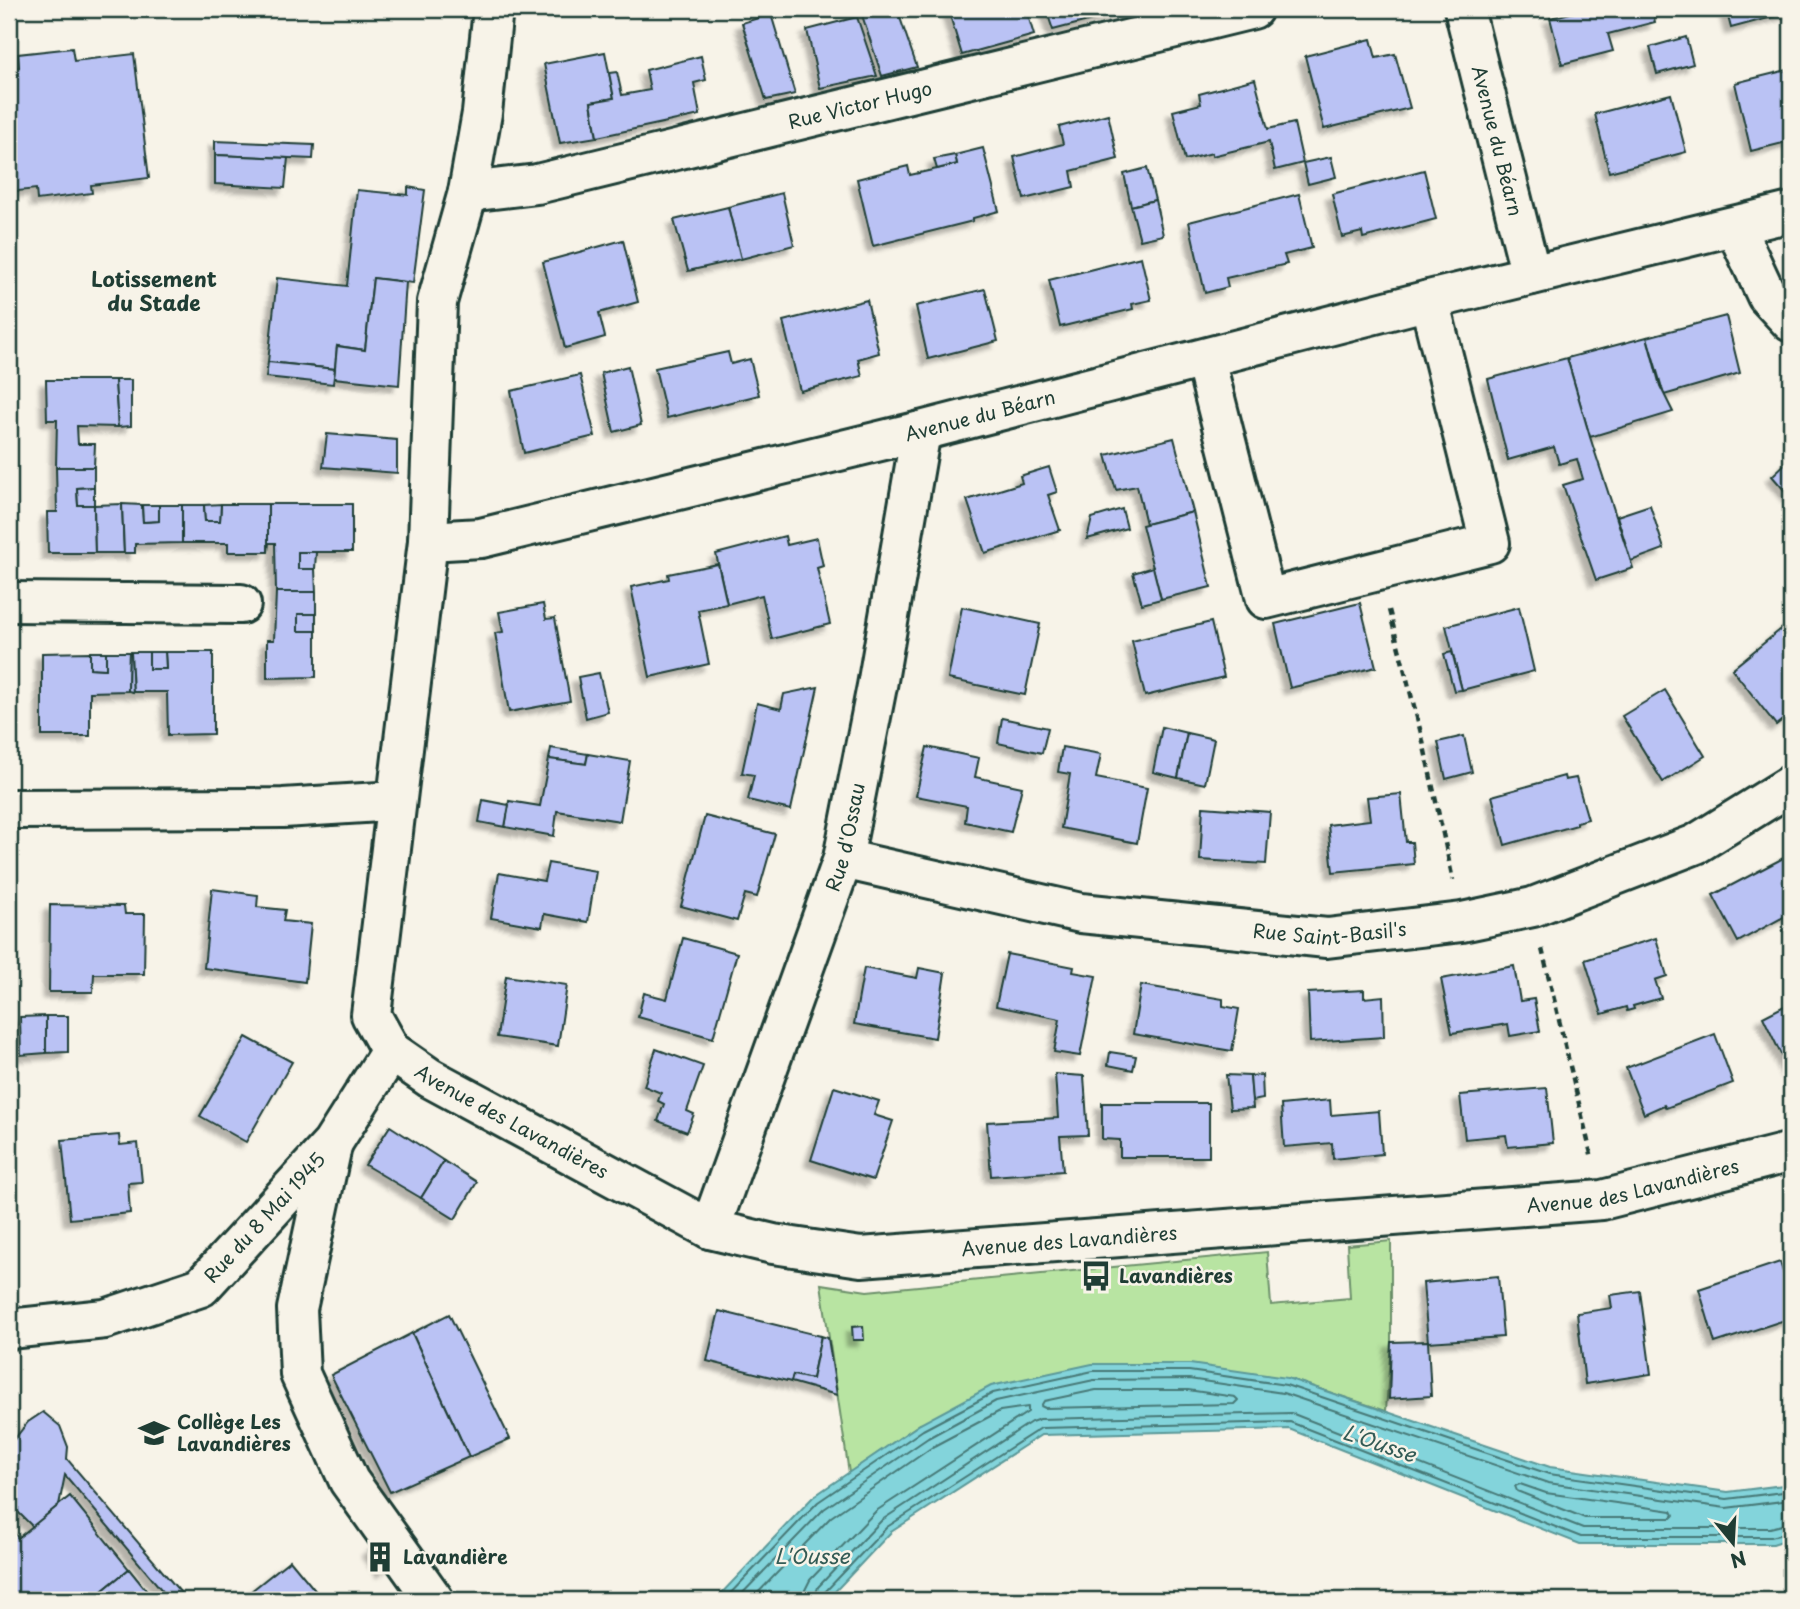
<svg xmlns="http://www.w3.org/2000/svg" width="1800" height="1609" viewBox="0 0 1800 1609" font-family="'Playpen Sans',sans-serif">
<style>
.green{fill:#b8e4a2;stroke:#6c906b;stroke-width:2}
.water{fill:#83d4db;stroke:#5b9898;stroke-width:2}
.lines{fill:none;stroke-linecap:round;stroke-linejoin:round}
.shore{stroke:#477977;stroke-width:2}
.building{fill:#bac2f4;stroke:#1f3d34;stroke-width:2;filter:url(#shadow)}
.minor-casing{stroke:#1f3d34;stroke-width:44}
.path{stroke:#1f3d34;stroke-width:4.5;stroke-dasharray:7 5;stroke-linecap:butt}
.minor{stroke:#f7f3e8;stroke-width:38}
.labels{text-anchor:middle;stroke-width:5;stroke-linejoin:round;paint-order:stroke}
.street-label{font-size:19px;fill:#1f3d34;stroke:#f7f3e8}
.poi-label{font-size:19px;font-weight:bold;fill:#1f3d34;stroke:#f7f3e8;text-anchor:start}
.neighbourhood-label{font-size:21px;font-weight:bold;fill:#1f3d34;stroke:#f7f3e8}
.water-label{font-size:21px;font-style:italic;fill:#335b55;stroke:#f7f3e8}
</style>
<defs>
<filter id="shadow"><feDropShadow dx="-6" dy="6" stdDeviation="2" flood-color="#0004"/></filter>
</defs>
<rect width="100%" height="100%" fill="#f7f3e8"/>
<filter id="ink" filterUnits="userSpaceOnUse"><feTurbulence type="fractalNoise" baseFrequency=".0143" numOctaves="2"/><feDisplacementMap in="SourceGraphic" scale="14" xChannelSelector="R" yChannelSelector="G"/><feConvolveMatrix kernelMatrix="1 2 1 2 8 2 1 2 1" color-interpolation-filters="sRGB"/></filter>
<g filter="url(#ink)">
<path class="green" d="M1391,1241V1342L1386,1411L1287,1378L920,1424L849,1473L821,1284L867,1291L1267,1252L1271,1305L1350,1298L1347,1245Z"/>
<path class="water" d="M1092,1364H1190L1287,1378L1550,1467L1728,1492L1791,1484V1538L1773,1544H1580L1289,1429L1041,1435L891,1532L827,1600H715L813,1497L920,1424L991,1386Z"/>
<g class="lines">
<g class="shore">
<path d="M1096,1390H1188L1235,1397L1238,1400L1234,1404L1045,1408L1041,1406L1044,1401Z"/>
<path d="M1520,1484L1546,1493L1672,1511L1674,1515L1671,1518H1585L1517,1491L1515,1486Z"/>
<path d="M724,1600L818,1502L923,1430L993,1393L1093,1371H1189L1286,1385L1549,1474L1727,1499L1791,1491"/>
<path d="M736,1600L824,1509L928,1438L996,1401L1094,1380L1189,1379L1283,1393L1548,1483L1726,1508L1791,1500"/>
<path d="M751,1600L831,1517L934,1446L1000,1411L1028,1407V1412L876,1511L810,1580L805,1590L803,1600"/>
<path d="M814,1600L818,1587L882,1520L1031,1422L1040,1419L1291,1413L1583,1528H1770L1791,1523"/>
<path d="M823,1600L824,1593L887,1527L1041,1428L1290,1422L1581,1537H1771L1791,1532"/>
</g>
</g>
<g class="building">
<path d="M860,9H897L917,67L882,76Z"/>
<path d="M948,9H1026L1034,35L962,55Z"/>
<path d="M1046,9H1080L1084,22L1053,30Z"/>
<path d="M1080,9H1115L1117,13L1084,22Z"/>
<path d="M1587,9H1652L1655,22L1608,34L1613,51L1562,64L1550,18Z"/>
<path d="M1726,9H1791V12L1731,28Z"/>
<path d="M771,14L795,94L766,100L742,23Z"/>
<path d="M857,17L877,76L820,88L807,30Z"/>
<path d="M1686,37L1693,64L1657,74L1650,47Z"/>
<path d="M1371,39L1376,58L1395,54L1410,108L1324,129L1305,56Z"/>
<path d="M72,48L74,61L134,54L149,178L91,185L92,193L37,200L36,189L9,192V68L19,67L18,54Z"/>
<path d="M605,52L614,98L591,102L597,137L560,143L544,64Z"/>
<path d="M701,56L706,80L694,83L700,115L597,137L591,102L614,98L609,73L617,72L622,95L650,90L646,70Z"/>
<path d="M1791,69V141L1751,151L1735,83Z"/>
<path d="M1255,79L1268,129L1294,123L1303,163L1275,170L1269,142L1212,156V153L1185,160L1173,111L1201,104L1199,94Z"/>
<path d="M1671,94L1686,152L1609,172L1595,114Z"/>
<path d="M1108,114L1118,159L1071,171L1074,187L1024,199L1014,157L1063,144L1059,127Z"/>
<path d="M215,141L314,145L313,159L215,155Z"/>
<path d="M983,148L999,211L973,218V221L873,246L857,179L908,166L910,175L937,169L957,164L955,155Z"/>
<path d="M215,155L288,158L285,188L215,184Z"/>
<path d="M955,155L957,164L937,169L934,159Z"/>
<path d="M1331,157L1336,177L1308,184L1303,163Z"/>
<path d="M1147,168L1155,200L1131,206L1124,174Z"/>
<path d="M1424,170L1436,219L1363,238L1362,232L1342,237L1332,194Z"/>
<path d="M408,187L425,190L413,283L373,278L365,350L337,346L335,369L268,362L277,278L347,286L357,190L408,195Z"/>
<path d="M782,193L794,245L741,259L728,207Z"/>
<path d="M1299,194L1312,248L1284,255L1287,264L1226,278L1228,287L1205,293L1189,222Z"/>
<path d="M1155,200L1163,235L1140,240L1131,206Z"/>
<path d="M728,207L741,259L688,271L674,220Z"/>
<path d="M623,240L638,302L599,313L605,337L565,348L543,262Z"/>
<path d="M1141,257L1151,300L1132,304L1133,309L1060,327L1049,280Z"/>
<path d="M373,278L406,282L399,385L334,378L337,346L365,350Z"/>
<path d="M985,289L998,341L928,359L916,306Z"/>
<path d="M867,300L879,353L858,359L862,376L800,391L783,321Z"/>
<path d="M1726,316L1740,373L1664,395L1647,337Z"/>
<path d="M1647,337L1660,386L1673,412L1590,437L1567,358Z"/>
<path d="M728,352L731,364L750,359L759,395L667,418L655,368Z"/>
<path d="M1567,358L1590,437L1633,568L1596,580L1563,485L1583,479L1577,459L1559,464L1554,447L1508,460L1488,379Z"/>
<path d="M268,362L335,369L333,384L266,377Z"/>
<path d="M628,366L641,425L614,432L601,373Z"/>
<path d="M580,375L595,436L524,453L511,391Z"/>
<path d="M46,380H115L118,427L77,426L78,444H95L94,467H56L57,420H47Z"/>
<path d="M115,380H131V426L118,427Z"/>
<path d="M327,434L397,440V473L323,467Z"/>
<path d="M1174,438L1193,512L1146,524L1137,486L1116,490L1106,455Z"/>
<path d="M1791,458V498L1772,476Z"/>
<path d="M56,467H94V487L77,488L78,505H94L95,553H48L47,512H57Z"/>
<path d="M1049,467L1057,492L1048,495L1060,530L985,553L967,500L1022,483L1020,476Z"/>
<path d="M94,487V505H78L77,488Z"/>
<path d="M122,504L124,553H95L94,505Z"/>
<path d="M122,504L142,505L143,522L159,521V505H182V543L135,544V553H124Z"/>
<path d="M221,504H268V552H228V543H182V505H204L205,521H220Z"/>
<path d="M221,504L220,521H205L204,505Z"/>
<path d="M268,504H352V552H298V569H315L316,592H276L275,543H269L268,552Z"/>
<path d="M142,505H159V521L143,522Z"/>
<path d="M1650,505L1664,549L1631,561L1617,516Z"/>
<path d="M1122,509L1127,528L1087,539L1092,518Z"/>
<path d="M1193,512L1211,587L1161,599L1142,525Z"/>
<path d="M785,536L787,545L817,538L823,566L817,568L830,624L772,639L762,595L727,604L716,554Z"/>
<path d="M298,552H316L315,569H298Z"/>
<path d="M718,564L727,604L698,610L709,664L650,677L631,587L669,579L668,574Z"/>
<path d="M1153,567L1161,599L1142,604L1133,573Z"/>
<path d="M276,592H316V614H298V631H316V677L267,678V640H274Z"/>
<path d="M1360,603L1376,667L1290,688L1275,624Z"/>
<path d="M543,604L546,619L555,618L570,701L509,712L495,633L503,632L499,612Z"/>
<path d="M962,607L1040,624L1025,695L948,679Z"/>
<path d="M1519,607L1534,671L1462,690L1446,626Z"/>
<rect x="298" y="614" width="18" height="17"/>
<path d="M1791,621V713L1776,725L1732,669Z"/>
<path d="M1211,622L1224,677L1145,696L1132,641Z"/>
<path d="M90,652V668L106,669V652H129L128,691L90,692V736H42V653Z"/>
<path d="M90,652H106V669L90,668Z"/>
<path d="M129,652H131L133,692L128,691Z"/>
<path d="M131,652H149V669H166L165,652H213V734L168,735L167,692H133Z"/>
<path d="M149,652H165L166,669H149Z"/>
<path d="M1452,652L1462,690L1454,691L1444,654Z"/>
<path d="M599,673L608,712L586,718L578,677Z"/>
<path d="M818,687L791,810L748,800L754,775L742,773L757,703L781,709L784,694Z"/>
<path d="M1665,690L1705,756L1663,782L1622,716Z"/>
<path d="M1002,718L1048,728L1042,753L998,743Z"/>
<path d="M1162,727L1187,733L1178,778L1153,772Z"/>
<path d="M1187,733L1214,739L1205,784L1178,778Z"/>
<path d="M1464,736L1472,772L1446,779L1438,742Z"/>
<path d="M927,747L979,758L975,777L1022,787L1011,832L965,822L967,806L916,796Z"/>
<path d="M1062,747L1101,754L1096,778L1147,788L1137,843L1061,828L1070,774L1058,772Z"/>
<path d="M551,748L588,754L586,764L549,759Z"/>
<path d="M588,754L630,761L620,821L557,811L554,836L505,827L509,801L540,806L549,759L586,764Z"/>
<path d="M1564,776L1565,780L1576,778L1588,819L1577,822V825L1505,845L1492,796Z"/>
<path d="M1401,794L1406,842H1412L1414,864L1333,872L1328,825L1370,820L1367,797Z"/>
<path d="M483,800L509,805L505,827L479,822Z"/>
<path d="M1203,807L1270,812L1266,864L1200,860Z"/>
<path d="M705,816L775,834L757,897L745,894L737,921L681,906Z"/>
<path d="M1791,854V913L1738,942L1713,895Z"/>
<path d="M548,863L596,871L588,922L544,914L542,927L491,918L499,873L544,881Z"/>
<path d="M212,889L258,895L257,907L285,910L283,921L311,924L305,982L204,968Z"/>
<path d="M50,905L124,906L125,914H145L144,974H94L93,992H49Z"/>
<path d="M683,938L737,953L713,1038L638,1017L644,993L667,999Z"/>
<path d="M1656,938L1667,976L1655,980L1661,998L1633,1006L1634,1009L1627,1011L1626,1007L1602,1014L1585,960Z"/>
<path d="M1007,954L1074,967L1073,972L1096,976L1080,1056L1054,1052L1060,1019L996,1006Z"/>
<path d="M1514,966L1520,1001L1534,999L1540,1031L1510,1036L1508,1024L1452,1033L1441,979Z"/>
<path d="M864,968L917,978L919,968L945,973L935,1038L854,1024Z"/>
<path d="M506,976L567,985L558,1046L497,1037Z"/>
<path d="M1141,985L1223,999V1006L1239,1009L1232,1051L1133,1034Z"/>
<path d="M1364,990V998L1383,996L1384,1037L1310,1042L1308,993Z"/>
<path d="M1788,1004L1791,1009V1069L1789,1071L1763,1017Z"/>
<path d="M46,1016H68V1052L46,1053Z"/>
<path d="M46,1016V1053L21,1055L20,1017Z"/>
<path d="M1715,1034L1733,1083L1666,1108L1664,1105L1644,1114L1626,1068Z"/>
<path d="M246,1037L292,1062L246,1142L200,1116Z"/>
<path d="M656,1049L703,1066L687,1111L694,1114L687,1132L658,1121L664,1104L658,1101L661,1093L644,1086Z"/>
<path d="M1110,1052L1136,1056L1133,1070L1108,1065Z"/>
<path d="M1055,1074L1084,1076L1088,1135L1060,1136L1063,1171L991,1176L987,1122L1058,1118Z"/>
<path d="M1226,1075L1250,1076L1253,1108L1230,1109Z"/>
<path d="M1262,1075L1263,1099L1252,1101L1250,1076Z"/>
<path d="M834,1087L879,1101L874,1115L893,1121L873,1180L811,1160Z"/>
<path d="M1547,1088L1553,1143L1508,1147L1506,1135L1465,1139L1460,1095Z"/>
<path d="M1330,1100L1331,1115L1379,1111L1382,1154L1333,1159L1332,1143L1284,1147L1281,1105Z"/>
<path d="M1102,1103H1209V1157H1120V1140L1102,1139Z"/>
<path d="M390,1126L444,1161L421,1198L365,1165Z"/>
<path d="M119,1135L120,1145L138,1143L142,1182L128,1183L130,1213L70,1219L62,1140Z"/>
<path d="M444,1161L477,1182L455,1219L421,1198Z"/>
<path d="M1780,1262L1791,1298V1318L1715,1343L1699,1289Z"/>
<path d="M1498,1276L1503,1337L1428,1342L1423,1283Z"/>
<path d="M1640,1291L1651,1374L1585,1384L1577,1313L1612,1308L1610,1295Z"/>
<path d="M719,1311L821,1336L812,1379L793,1375L791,1382L707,1361Z"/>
<path d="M449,1314L510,1439L469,1457L412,1333Z"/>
<path d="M863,1326L864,1340H853L852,1327Z"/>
<path d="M412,1333L469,1457L390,1492L331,1375Z"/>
<path d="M821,1336L828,1338L837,1395L791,1382L793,1375L812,1379Z"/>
<path d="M1428,1341L1431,1396L1389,1399L1391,1342Z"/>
<path d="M43,1412L60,1426L68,1447L67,1459L187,1600H170L65,1475L59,1505L33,1527L13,1507L9,1501V1446L28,1422Z"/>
<path d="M70,1496L129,1569L91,1600H9V1533L12,1530L18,1538Z"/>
<path d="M377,1543L393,1563L383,1571L368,1551Z"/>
<path d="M290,1560L323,1600H240Z"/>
<path d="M129,1569L154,1600H91Z"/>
</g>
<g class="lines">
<g class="minor-casing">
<g id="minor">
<path id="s1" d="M493,9L482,113L468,192L437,302L428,541L371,1015L391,1051L430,1078L710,1229L773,1244L861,1257L1602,1200L1791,1152"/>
<path id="s2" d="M1464,9L1531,275"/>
<path id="s3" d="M468,192L537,184L1253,9"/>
<path d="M1735,227L1767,296L1791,322"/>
<path d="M1205,359L1266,599L1490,543L1429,300"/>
<path id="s4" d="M428,541L481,538L921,431L1429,300L1791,212"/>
<path d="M9,602L241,604"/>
<path d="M9,809L283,808L396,801"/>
<path id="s5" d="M843,859L1081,913L1327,938L1462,922L1533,907L1696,844L1791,785"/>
<path d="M332,1146L297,1309L300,1374L349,1481L434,1600"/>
<path id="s6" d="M710,1229L843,859L877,686L921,431"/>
<path id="s7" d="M9,1329L105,1319L201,1287L332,1144L391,1051"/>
</g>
</g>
<g class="path">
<path d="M1389,610L1422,737L1453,880"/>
<path d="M1542,949L1592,1158"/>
</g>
<use href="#minor" class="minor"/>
</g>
</g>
<defs>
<g id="bus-bare" transform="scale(2.415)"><path d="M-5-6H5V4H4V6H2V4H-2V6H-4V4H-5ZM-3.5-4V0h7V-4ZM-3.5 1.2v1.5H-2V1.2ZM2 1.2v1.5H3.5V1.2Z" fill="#1f3d34" stroke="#f7f3e8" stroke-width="2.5" paint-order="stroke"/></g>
<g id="school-bare" transform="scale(2.415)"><path d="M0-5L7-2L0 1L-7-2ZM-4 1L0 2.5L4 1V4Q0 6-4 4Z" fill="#1f3d34" stroke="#f7f3e8" stroke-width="2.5" paint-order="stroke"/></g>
<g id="building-bare" transform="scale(2.415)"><path d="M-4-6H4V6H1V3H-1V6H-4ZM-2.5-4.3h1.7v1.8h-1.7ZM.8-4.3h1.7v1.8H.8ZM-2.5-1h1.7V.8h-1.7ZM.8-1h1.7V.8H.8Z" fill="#1f3d34" stroke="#f7f3e8" stroke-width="2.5" paint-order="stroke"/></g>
</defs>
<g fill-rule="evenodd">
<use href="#bus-bare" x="1096" y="1276"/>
<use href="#school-bare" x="154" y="1433"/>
<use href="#building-bare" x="380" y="1557"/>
</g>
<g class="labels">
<g class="street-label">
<text dy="7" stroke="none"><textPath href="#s3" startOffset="402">Rue Victor Hugo</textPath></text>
<text dy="7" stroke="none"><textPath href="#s2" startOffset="136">Avenue du Béarn</textPath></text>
<text dy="7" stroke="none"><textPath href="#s4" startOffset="567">Avenue du Béarn</textPath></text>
<text dy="7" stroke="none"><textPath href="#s6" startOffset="415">Rue d'Ossau</textPath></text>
<text dy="7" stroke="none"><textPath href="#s5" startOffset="494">Rue Saint-Basil's</textPath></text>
<text dy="7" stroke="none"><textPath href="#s1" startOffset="1197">Avenue des Lavandières</textPath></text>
<text dy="7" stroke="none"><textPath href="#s1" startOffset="2352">Avenue des Lavandières</textPath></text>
<text dy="7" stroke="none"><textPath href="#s7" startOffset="292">Rue du 8 Mai 1945</textPath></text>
<text dy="7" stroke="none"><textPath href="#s1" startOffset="1785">Avenue des Lavandières</textPath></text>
</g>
<g class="poi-label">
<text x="1119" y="1283">Lavandières</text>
<text x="177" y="1429">Collège Les<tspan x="177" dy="22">Lavandières</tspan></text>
<text x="403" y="1564">Lavandière</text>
</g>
<g class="neighbourhood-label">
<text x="154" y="287">Lotissement<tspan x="154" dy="24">du Stade</tspan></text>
</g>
<g class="water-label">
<text transform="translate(1379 1444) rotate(19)" y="7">L'Ousse</text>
<text x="812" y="1564">L'Ousse</text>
</g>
</g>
<rect width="1800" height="1609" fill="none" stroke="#f7f3e8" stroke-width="35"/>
<rect x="18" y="18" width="1765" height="1574" fill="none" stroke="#1f3d34" stroke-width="2.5" filter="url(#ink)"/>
<g transform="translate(1733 1543) rotate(162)" stroke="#f7f3e8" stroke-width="5" paint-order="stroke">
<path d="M0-5L12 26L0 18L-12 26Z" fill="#1f3d34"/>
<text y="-10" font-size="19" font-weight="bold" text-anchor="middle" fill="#1f3d34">N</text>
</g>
</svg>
